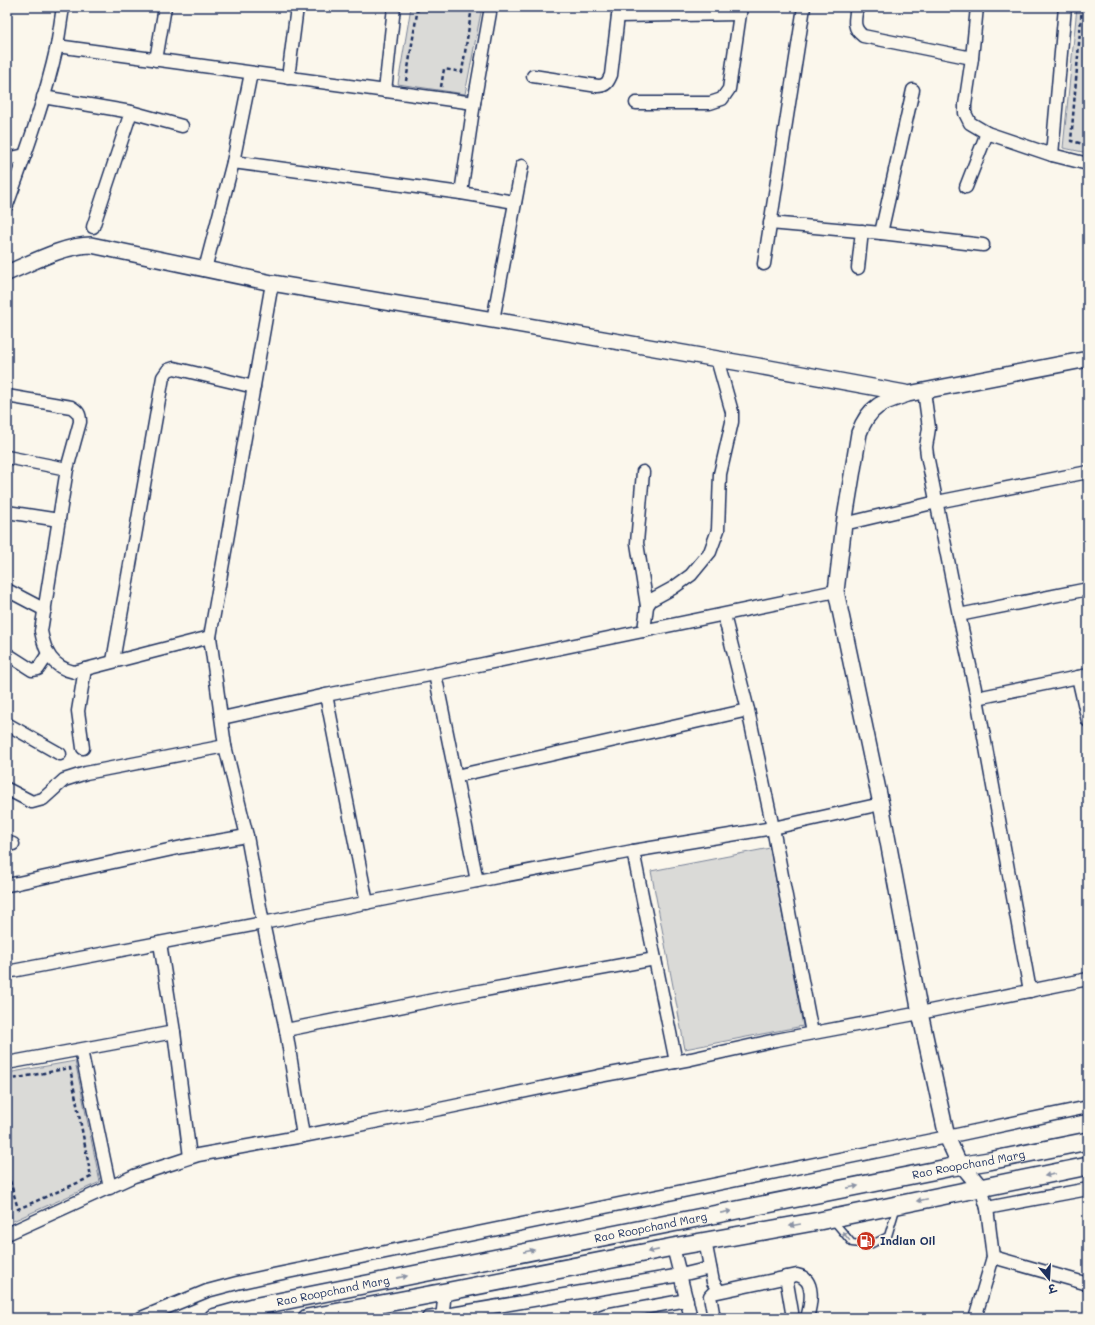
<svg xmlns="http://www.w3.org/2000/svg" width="1095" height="1325" viewBox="0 0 1095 1325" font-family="Mali,'Playpen Sans Deva',sans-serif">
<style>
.green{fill:#dadad7;stroke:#7a849a}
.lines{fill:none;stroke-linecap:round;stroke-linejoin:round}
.service-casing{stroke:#1b2f5e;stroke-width:9}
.minor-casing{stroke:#1b2f5e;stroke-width:15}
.tertiary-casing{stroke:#1b2f5e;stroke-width:18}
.secondary-casing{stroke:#1b2f5e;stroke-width:20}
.path{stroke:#1b2f5e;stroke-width:2.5;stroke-dasharray:4 3;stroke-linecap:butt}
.service{stroke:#fbf7ec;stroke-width:6}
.minor{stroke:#fbf7ec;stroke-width:12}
.tertiary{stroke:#fbf7ec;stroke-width:15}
.secondary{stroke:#fbf7ec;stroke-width:17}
.oneway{fill:#8b93a5}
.labels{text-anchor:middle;stroke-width:3.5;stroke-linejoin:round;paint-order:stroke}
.street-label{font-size:11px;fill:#1b2f5e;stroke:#fbf7ec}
.poi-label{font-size:11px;font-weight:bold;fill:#1b2f5e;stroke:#fbf7ec;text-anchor:start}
</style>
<rect width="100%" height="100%" fill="#fbf7ec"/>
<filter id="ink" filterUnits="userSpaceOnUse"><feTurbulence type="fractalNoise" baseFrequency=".025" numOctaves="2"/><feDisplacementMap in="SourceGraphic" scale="8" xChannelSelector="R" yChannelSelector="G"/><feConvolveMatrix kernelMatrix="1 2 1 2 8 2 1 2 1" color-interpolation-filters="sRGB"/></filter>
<g filter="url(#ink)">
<g class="green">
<path d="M411,7H482L465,94L398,84Z"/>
<path d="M1077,7H1088V153L1063,148Z"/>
<path d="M770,848L803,1026L685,1049L651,871Z"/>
<path d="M75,1061L100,1182L13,1221L7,1201V1073Z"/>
</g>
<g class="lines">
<g class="service-casing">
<path id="service" d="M832,1219L852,1243L870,1245L888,1236L897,1206"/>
</g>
<g class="minor-casing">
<g id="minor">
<path d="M857,7C855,19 852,28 863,36L972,58"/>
<path d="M977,7L972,58L965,105V113L970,123L987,133L1052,155L1088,164"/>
<path d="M618,16L739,14"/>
<path d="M57,46L474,103"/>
<path d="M156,60L165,7"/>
<path d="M533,76L598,86C606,86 608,82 611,75L619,7"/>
<path d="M288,78L297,7"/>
<path d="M385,91L394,7"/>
<path d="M43,97L131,112L93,227"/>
<path d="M636,103H710L722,99L729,89L741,7"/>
<path d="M131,112L182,126"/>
<path d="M1052,155L1065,7"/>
<path d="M7,159L25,155"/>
<path d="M233,162L461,193L515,202"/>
<path d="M966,187L987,133"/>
<path d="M461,193L474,103L491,7"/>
<path d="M7,205C26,153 45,100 57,46C59,34 61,20 63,7"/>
<path d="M770,223L881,233L983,245"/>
<path d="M881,233L913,90"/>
<path d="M764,264L804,7"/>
<path d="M858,268L862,231"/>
<path d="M205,269L233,162L251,73"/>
<path d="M272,283L210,637L225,746L247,836L263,923L286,1030L303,1136"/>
<path d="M493,320L522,166"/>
<path d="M924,391L929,428L926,447L927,455L959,615L977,698L1030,991"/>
<path d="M7,396L71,407C78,411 80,414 80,422L67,469L41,631C45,653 52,667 74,672L210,637"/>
<path d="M7,457L67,469"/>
<path d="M643,472L637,543L647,606"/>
<path d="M7,512L59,520"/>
<path d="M844,524L937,502L1088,472"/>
<path d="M7,590L45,610"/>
<path d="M724,615L748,710L773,828L812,1033"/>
<path d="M959,615L1088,589"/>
<path d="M644,631L647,606L651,600L673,588L691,575L710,552L718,530L720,474L732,422V412L717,359"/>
<path d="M7,654L32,670L38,669L48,654"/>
<path d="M113,661L163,377L168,370L174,368L254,387"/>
<path d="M435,674L477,881"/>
<path d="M1078,677L1088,721"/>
<path d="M326,695L367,903"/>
<path d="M977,698L1088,675"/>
<path d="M222,718L326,695L435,674L836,591"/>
<path d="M7,724L60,754"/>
<path d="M83,748L78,711L85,669"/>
<path d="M456,776L748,710"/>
<path d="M7,789L32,802L43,799L64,780L86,773L225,746"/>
<path d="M7,842L13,844"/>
<path d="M633,851L676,1062"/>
<path d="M7,885L18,883L182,847L247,836"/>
<path d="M160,943L174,1032L190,1157"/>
<path d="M7,972L263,923L477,881L633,851L773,828L881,804"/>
<path d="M286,1030L463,994L655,959"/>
<path d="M81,1050L110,1188"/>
<path d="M7,1063L174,1032"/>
<path d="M987,1208L1088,1189"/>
<path d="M7,1234L134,1176L198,1155L303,1136L445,1108L599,1076L691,1059L776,1040L920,1013L1088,979"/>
<path d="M705,1241L713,1282L719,1291"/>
<path d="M673,1247L691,1318"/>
<path d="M993,1257L1088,1284"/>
<path d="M786,1277L792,1312V1318"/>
<path d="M141,1318L207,1291L237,1283L273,1275L947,1137L1088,1107"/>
<path d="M428,1318L681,1275L710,1268"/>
<path d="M442,1318L445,1292"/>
<path d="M597,1318L605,1315L687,1300"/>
<path d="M714,1318L710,1296L713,1293L797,1275C816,1279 811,1304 807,1318"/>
<path d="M975,1318L993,1257L987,1208L981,1188"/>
</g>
</g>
<g class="tertiary-casing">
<g id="tertiary">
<path d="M7,273C31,263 65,245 91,245L272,283L493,320L758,366L905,393"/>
<path d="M981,1188L957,1159L947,1137L920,1013L881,804L836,591L844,524L859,433C869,406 882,402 908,394L1088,359"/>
</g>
</g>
<g class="secondary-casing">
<g id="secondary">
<path id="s1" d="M213,1318L253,1307L952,1167L989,1161L1088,1141"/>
<path d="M307,1318L445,1292L673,1247L819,1221L1088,1166"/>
</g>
</g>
<g class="path">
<path d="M1082,7L1071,141L1088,145"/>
<path d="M406,81L418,7"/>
<path d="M441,87L444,69L462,72L472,7"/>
<path d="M7,1080L70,1068L91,1177L18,1209L7,1170"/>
</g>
<use href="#service" class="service"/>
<use href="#minor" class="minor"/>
<use href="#tertiary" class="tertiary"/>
<use href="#secondary" class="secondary"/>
</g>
<defs><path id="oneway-solid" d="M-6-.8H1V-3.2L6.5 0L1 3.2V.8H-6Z"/></defs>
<g class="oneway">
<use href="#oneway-solid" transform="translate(1050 1175) rotate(168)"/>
<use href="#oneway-solid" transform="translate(853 1187) rotate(-11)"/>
<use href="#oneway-solid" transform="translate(922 1200) rotate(168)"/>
<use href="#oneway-solid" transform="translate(726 1212) rotate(-11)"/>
<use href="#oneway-solid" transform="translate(795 1225) rotate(170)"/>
<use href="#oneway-solid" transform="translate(846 1236) rotate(-129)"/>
<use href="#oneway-solid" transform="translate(529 1251) rotate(-11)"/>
<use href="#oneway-solid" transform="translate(653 1251) rotate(169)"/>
<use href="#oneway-solid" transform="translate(402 1277) rotate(-11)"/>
</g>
</g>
<defs>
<g id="fuel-disc" transform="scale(1)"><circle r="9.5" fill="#c8321e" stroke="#fbf7ec"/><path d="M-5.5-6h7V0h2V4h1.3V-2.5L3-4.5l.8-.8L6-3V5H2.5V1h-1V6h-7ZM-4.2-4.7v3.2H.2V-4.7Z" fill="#fff"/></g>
</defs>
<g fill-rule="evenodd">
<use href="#fuel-disc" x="866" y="1241"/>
</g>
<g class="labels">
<g class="street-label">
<text dy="4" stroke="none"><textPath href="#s1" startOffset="771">Rao Roopchand Marg</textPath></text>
<text dy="4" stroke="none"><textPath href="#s1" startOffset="447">Rao Roopchand Marg</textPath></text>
<text dy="4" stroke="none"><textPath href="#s1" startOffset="123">Rao Roopchand Marg</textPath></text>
</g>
<g class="poi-label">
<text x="880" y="1245">Indian Oil</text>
</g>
</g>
<rect width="1095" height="1325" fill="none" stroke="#fbf7ec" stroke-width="24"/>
<rect x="12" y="12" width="1071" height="1301" fill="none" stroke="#1b2f5e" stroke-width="1.5" filter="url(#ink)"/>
<g transform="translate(1049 1279) rotate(162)" stroke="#fbf7ec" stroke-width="3" paint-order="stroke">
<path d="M0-3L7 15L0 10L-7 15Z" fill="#1b2f5e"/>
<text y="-6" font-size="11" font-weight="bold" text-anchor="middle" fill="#1b2f5e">उ</text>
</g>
</svg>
